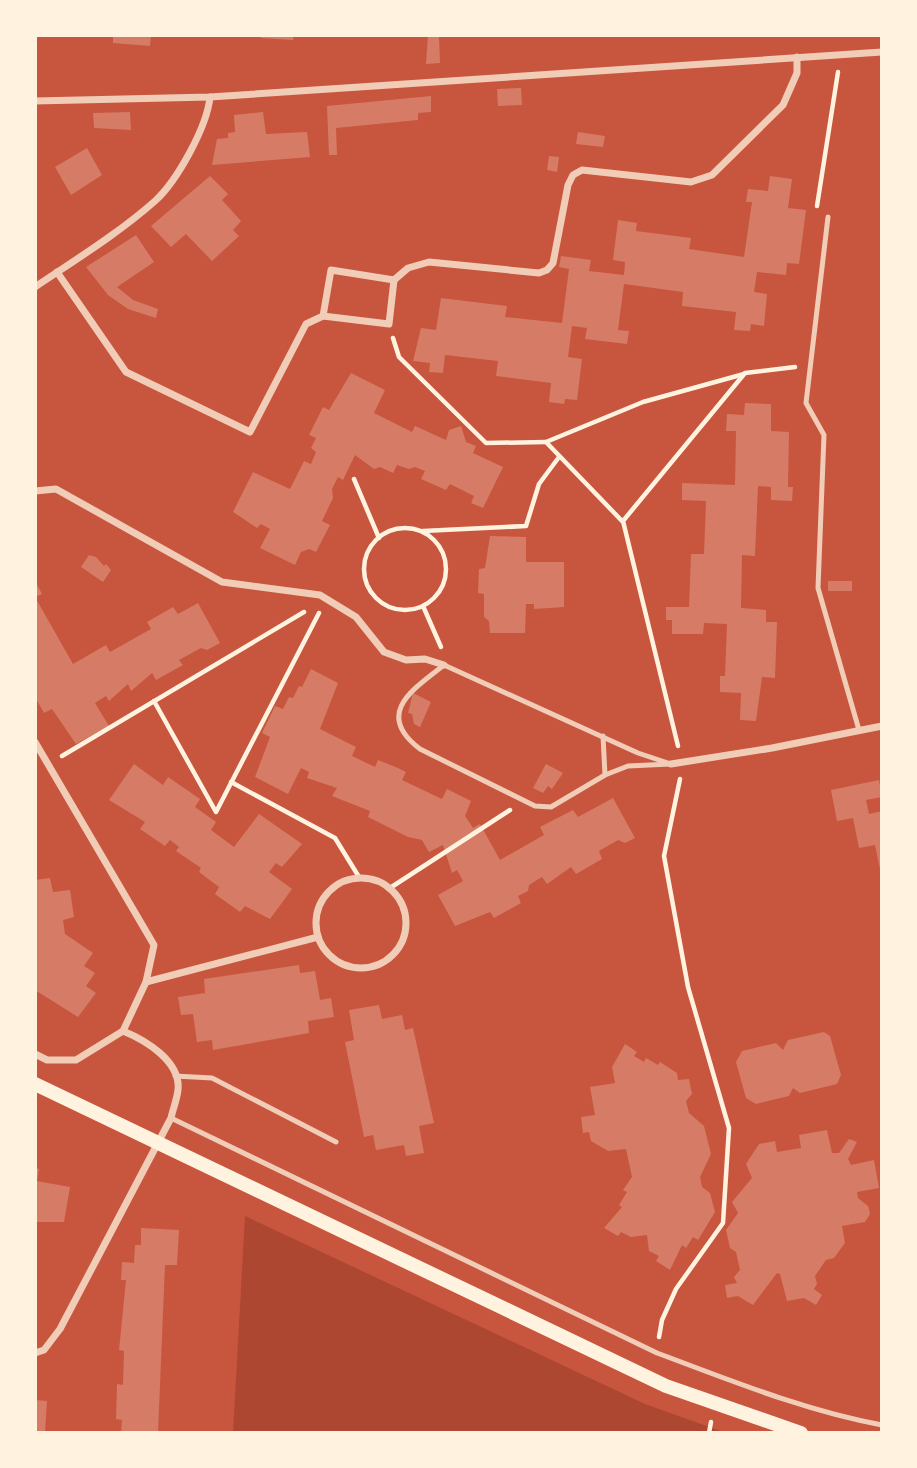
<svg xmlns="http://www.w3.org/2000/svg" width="917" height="1468" viewBox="0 0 917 1468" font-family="'DM Sans',sans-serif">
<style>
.green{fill:#ae4732}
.building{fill:#d67c66}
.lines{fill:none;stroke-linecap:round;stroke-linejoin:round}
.path{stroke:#fff3e0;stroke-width:4.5}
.service{stroke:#f1ccb7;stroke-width:5}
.minor{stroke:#f1ccb7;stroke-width:7}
.secondary{stroke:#fff3e0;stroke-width:14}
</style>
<rect width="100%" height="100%" fill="#c8553d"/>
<path class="green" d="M245,1216L645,1404L726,1433H233Z"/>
<g class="building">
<path d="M113,35H151L150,46L113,43Z"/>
<path d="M261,35H294L293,40L261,38Z"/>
<path d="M428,35H439L440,63L426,64Z"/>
<path d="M521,88L522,105L498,106L497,89Z"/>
<path d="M431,96V112L418,113V120L336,128L337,155H329L327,106Z"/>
<path d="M130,112L131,130L94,128L93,113Z"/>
<path d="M263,112L266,134L307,132L310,157L212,165L217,139L228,138V133L235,132L234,115Z"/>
<path d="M578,132L605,136L603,147L576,144Z"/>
<path d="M87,148L102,175L71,195L55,167Z"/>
<path d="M549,156L559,157L557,172L547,170Z"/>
<path d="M210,176L228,194L222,200L241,221L233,230L239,236L212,261L186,234L171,247L151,226Z"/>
<path d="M770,176L792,179L788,208L806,210L799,264L787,263L786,275L757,272L754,292L767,294L764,326L751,324L750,331L734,330L736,312L682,306L683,292L624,284L618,330L629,331L627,344L585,339L587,328L572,326L568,357L582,359L577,400L565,399L564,404L549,402L551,383L496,376L498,361L445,355L443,373L429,372L430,363L413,361L421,328L436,330L441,298L507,306L505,317L562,323L569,269L559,267L561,256L591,260L589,271L624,275L625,262L613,260L618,220L637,223L636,231L691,238L689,249L744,257L752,202H746L748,189L768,191Z"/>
<path d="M136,235L154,262L117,287L133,300L158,309L156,318L128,309L108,295L86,267Z"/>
<path d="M351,373L385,390L374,413L412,432L415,426L446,440L449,430L461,426L466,442L476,446L473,453L503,467L483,508L471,503L474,496L450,484L446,490L421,479L425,471L415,467L409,469L397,465L393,473L380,467L374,469L355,455L343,480L338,477L332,489L333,498L322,521L330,525L316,552L309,549L301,552L295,565L260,548L270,529L261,524L257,528L233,512L253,472L290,489L304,461L311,464L316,452L311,448L316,438L309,435L323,407L329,410Z"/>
<path d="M745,403L771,404V431L789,432L788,487H793L792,501L771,500V487L758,486L755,556L742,555L741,608L766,610V622H777L775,678L762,677L756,721L740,720L741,693L720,692V676H725L727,624L704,623L703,634H672V620H666V607H689L691,554H704L706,501L682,500V483L735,485L736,431H726L727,414L744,415Z"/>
<path d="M490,536L526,537V562H564V607L534,609V604H526L525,633H490L489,621L484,617V594L478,593L479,569L485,568Z"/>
<path d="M89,555L96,557L104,566L106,564L111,570L103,582L81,567Z"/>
<path d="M35,581L42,594L35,597L73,664L106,645L110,652L151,629L147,622L173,607L178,614L198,603L220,643L207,650L201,648L179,660L183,665L156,680L152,673L131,691L128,684L109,701L106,696L95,703L109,726L76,744L52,709L44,713L35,697Z"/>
<rect x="828" y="581" width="24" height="10"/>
<path d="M311,669L338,683L320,729L356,747L352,756L375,767L378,760L398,768L406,772L402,780L442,799L447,789L471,801L465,816L473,828L480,824L500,860L544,835L540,827L573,810L578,817L613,798L635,838L625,843L618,840L599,851L602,859L576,874L571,867L547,884L542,877L529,885L528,891L518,896L521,903L494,918L490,912L455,926L438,895L463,881L457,870L452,873L443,845L429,852L422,840L408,837L368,817L370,811L332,796L337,788L307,778L309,772L301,768L288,794L255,777L270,737L262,733L275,706L283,709L289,697L293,698L299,686L302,687Z"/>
<path d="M413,693L431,702L420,727L414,724L412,714L408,713Z"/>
<path d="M134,764L163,785L168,777L200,799L195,807L216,822L211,830L234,847L259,814L302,844L282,867L276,863L269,872L292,889L270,919L245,906L240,912L215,894L219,887L199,872L201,868L176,851L179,847L170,840L165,846L140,829L145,822L109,800Z"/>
<path d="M546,764L563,773L552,789L548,786L543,793L533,788Z"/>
<path d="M879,780L882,797L866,800L869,814L882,811L881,874L875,845L859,848L853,818L837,821L831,790Z"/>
<path d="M50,878L53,892L70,890L74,917L63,920L65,934L93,953L84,966L95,973L86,986L96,993L78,1017L35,990V880Z"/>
<path d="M299,965L300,973L315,971L320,1000L331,998L334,1017L308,1021L309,1033L213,1050L212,1040L197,1042L193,1014L181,1015L178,997L205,993L204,979Z"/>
<path d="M379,1005L382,1019L402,1015L405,1030L413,1028L434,1123L419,1126L424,1153L406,1156L404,1145L376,1150L373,1135L364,1137L345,1042L354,1040L349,1010Z"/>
<path d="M824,1032L830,1036L841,1075L837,1084L800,1093L793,1088L789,1096L756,1104L746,1098L736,1062L742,1051L776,1043L783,1050L788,1040Z"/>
<path d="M625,1044L637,1052L634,1056L644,1062L646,1058L658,1065L660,1062L677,1073L678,1080L689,1079L692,1094L686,1101L689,1113L704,1126L711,1154L700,1177L702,1187L710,1193L715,1212L698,1240L693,1237L686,1248L682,1245L670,1270L656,1261L659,1256L649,1251L647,1235L631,1237L621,1232L618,1236L604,1228L622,1207L619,1205L627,1192L623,1190L632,1177L626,1149L608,1151L591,1141L589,1132L583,1133L581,1117L595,1115L590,1087L615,1083L612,1067Z"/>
<path d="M827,1130L832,1153H839L849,1139L857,1142L848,1159L851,1165L874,1160L879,1188L857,1192L858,1198L868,1206L870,1214L865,1222L842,1226L845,1243L834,1258L826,1260L815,1276L817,1284L814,1289L822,1295L816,1305L804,1298L787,1301L780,1274L777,1273L753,1305L738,1296L727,1298L725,1285L737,1283L734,1277L740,1270L736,1252L730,1248L726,1230L738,1213L732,1202L752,1178L746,1164L759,1144L775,1141L777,1152L801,1148L799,1135Z"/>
<path d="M35,1168L39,1169L37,1181L70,1187L64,1222H35Z"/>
<path d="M141,1228L179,1230L177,1265H165L158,1433H121L122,1420L116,1419L117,1384L123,1385L124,1351L119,1350L126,1280H121L122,1262L134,1263L135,1245H141Z"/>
<path d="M35,1400L47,1401L45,1433H35Z"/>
</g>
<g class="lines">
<g class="path">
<path d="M817,206L838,72"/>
<path d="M393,338L399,357L486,443L546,442"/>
<path d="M354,479L379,538"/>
<path d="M622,521L546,442L643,402L744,374"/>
<circle cx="405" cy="569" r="41"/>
<path d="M423,531L526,526L539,484L559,457"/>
<path d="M423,606L441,647"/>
<path d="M154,701L216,812L319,613"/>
<path d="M678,746L623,521L745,373L795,367"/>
<path d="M62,756L304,612"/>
<path d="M231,782L335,838L359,877"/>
<path d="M390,888L510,810"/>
<path d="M659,1337L662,1320L676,1289L723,1223L729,1128L688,987L664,856L680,779"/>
<path d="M709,1433L711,1422"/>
</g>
<g class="service">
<path d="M828,217L806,403L824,435L818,588L859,730"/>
<path d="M444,665L638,753L671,764L628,766L605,775L551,807L535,806L420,749C374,714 412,690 444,665Z"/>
<path d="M603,736L605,775"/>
<path d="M175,1076L212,1078L336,1142"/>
<path d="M171,1118L657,1353C730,1380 805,1411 882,1425"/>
</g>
<g class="minor">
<path d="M35,101L210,97L882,52"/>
<path d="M57,272L126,372L250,432L306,324L323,316L331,270L394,280L408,268L429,262L539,273L547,270L553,263L568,185L573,175L582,170L691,182L712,175L783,105L797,73V57"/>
<path d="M35,287C75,260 119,233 155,201C177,181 207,127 210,97"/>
<path d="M323,316L389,324L394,280"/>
<path d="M35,491L56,489L222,582L320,595L356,617L384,652L406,660L425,659L444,665"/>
<path d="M35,742L154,945L146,982L123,1031L76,1060H47L35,1054"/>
<path d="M671,764L772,748L882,726"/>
<circle cx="361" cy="923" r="45"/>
<path d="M146,982L318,937"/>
<path d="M35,1353L44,1350L60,1329L171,1118C173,1109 177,1099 178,1090C181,1061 145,1040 123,1031"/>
</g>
<path class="secondary" d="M35,1084L666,1386L801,1433"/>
</g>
<rect width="917" height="1468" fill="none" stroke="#fff3e0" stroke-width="74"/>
</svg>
